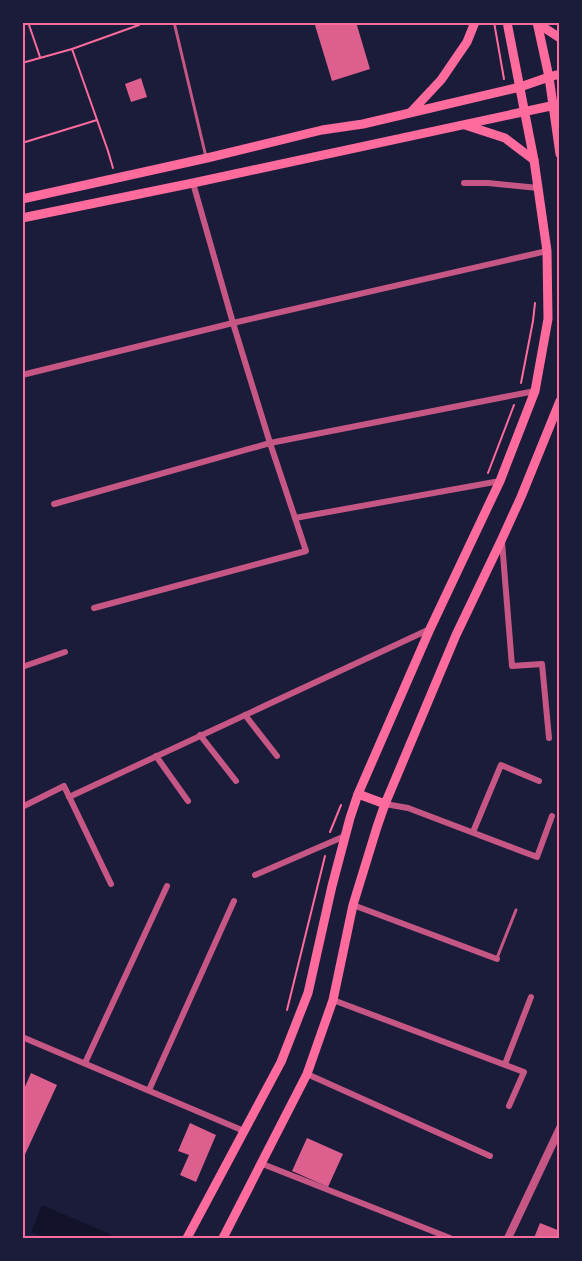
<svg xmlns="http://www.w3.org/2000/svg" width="582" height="1261" viewBox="0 0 582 1261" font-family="Lato,sans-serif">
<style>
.water{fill:#12122b}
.building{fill:#dd5f8e}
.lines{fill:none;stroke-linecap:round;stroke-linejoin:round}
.path{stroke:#ff6b9d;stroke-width:2}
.service{stroke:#c65784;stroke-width:3}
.minor{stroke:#c65784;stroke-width:6}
.tertiary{stroke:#c65784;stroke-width:8}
.secondary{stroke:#ff6b9d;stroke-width:9}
.neatline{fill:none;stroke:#ff6b9d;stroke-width:2}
</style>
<rect width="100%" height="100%" fill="#1b1b3a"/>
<path class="water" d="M42,1205L110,1234L108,1238H47L31,1232Z"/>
<g class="building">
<path d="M314,22H356L370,69L332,81Z"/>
<path d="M141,78L147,97L131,102L125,84Z"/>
<path d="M31,1073L57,1085L22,1161V1089H24Z"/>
<path d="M190,1123L216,1135L196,1182L180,1175L189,1155L178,1151Z"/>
<path d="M307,1138L343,1154L328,1187L292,1171Z"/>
<path d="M540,1223L560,1231V1238H534Z"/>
</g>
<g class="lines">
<g class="path">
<path d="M28,22L40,57"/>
<path d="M494,22L504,79"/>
<path d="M72,49L108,151L113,168"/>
<path d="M22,63L72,49L139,25"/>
<path d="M22,143L97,120"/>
<path d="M521,383L533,321L535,303"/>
<path d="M488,473L514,405"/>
<path d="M330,832L341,805"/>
<path d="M287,1010L325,856"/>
</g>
<g class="service">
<path d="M174,22L206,157"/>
<path d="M497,958L516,910"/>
</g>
<g class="minor">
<path d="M464,183H488L538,188"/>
<path d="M22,375L233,323L547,251"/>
<path d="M54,504L270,443L535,391"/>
<path d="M295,518L500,481"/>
<path d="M502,542L512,666L542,664L549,738"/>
<path d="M94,608L306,551L270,443L233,323L193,183"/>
<path d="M22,667L65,652"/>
<path d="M245,715L277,756"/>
<path d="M200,735L236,781"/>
<path d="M156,756L188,801"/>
<path d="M69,797L430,629"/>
<path d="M385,804L408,808L537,857L552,816"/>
<path d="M22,807L64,786L111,884"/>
<path d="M473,832L501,765L539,781"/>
<path d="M255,875L345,836"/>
<path d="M353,905L497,959"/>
<path d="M333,1000L524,1072L509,1106"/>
<path d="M22,1037L244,1131"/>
<path d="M85,1063L167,886"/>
<path d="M505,1064L531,997"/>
<path d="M307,1074L490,1156"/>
<path d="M149,1090L234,901"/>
<path d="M260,1163L450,1238"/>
</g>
<path class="tertiary" d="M508,1238L560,1128"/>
<g class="secondary">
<path d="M537,22L549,77L560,154"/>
<path d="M537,23L560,38"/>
<path d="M411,112L441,80L467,42L475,22"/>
<path d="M465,125L505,138L534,160"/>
<path d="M22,199L207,158L322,130L363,124L520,87L549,77L560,74"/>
<path d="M22,218L193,183L560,104"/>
<path d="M358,794L385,804"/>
<path d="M187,1238L281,1062L308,993L332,886L350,818L358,794L430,629L500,481L535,391L548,319L547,251L534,160L507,22"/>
<path d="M223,1238L307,1074L333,1000L353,905L377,827L385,804L456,635L501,541L521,497L560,401"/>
</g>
</g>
<rect width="582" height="1261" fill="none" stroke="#1b1b3a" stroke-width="48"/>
<rect x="24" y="24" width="534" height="1213" class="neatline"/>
</svg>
